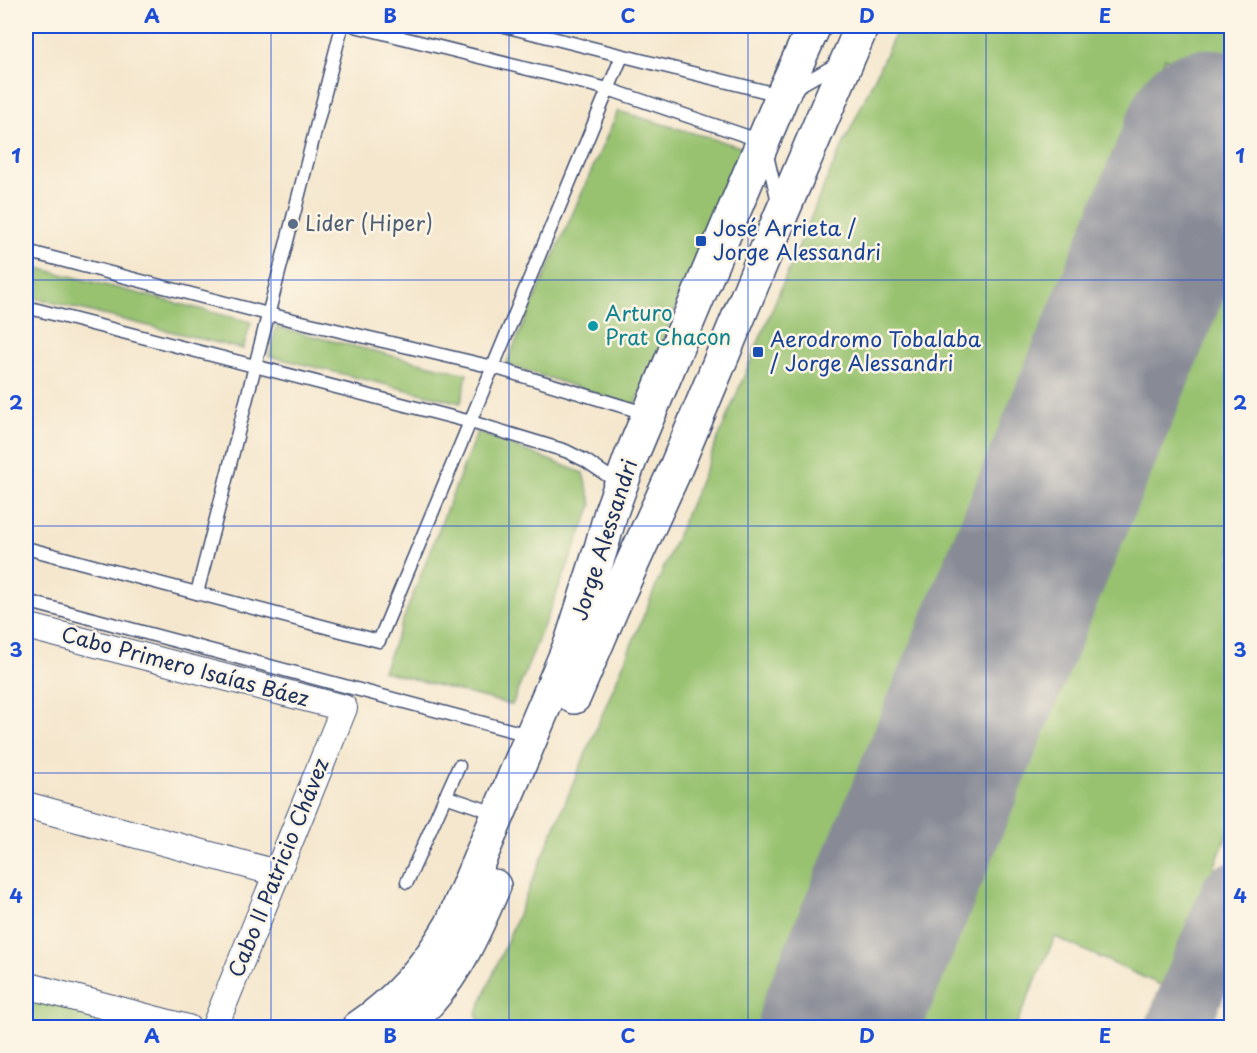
<svg xmlns="http://www.w3.org/2000/svg" width="1257" height="1053" viewBox="0 0 1257 1053" font-family="'Playpen Sans',sans-serif">
<style>
.green{fill:#98c270;stroke:#5a7867;stroke-width:1.5}
.lines{fill:none;stroke-linecap:round;stroke-linejoin:round}
.taxiway{stroke:#888b96;stroke-width:63}
.runway{stroke:#888b96;stroke-width:159}
.lane-casing{stroke:#3c4b6f;stroke-width:15}
.street-casing{stroke:#3c4b6f;stroke-width:28}
.secondary-casing{stroke:#3c4b6f;stroke-width:36}
.lane{stroke:#fff;stroke-width:12}
.street{stroke:#fff;stroke-width:26}
.secondary{stroke:#fff;stroke-width:33}
.grid{fill:none;stroke:#1d4ed8;stroke-width:1.5;stroke-opacity:0.55}
.service-dot{fill:#5c6f8a;stroke:#fcf5e5;stroke-width:2}
.transit-dot{fill:#1a4fb4;stroke:#fcf5e5;stroke-width:2}
.culture-dot{fill:#0f9aa8;stroke:#fcf5e5;stroke-width:2}
.labels{text-anchor:middle;stroke-width:5;stroke-linejoin:round;paint-order:stroke}
.service-label{font-size:21px;fill:#4e5e75;stroke:#fcf5e5;text-anchor:start}
.transit-label{font-size:21px;fill:#164399;stroke:#fcf5e5;text-anchor:start}
.culture-label{font-size:21px;fill:#0d838f;stroke:#fcf5e5;text-anchor:start}
.street-label{font-size:21px;fill:#1b2f5e;stroke:#fcf5e5}
.neatline{fill:none;stroke:#1d4ed8;stroke-width:2}
.grid-label{font-size:20px;text-anchor:middle;font-weight:bold;fill:#1d4ed8}
</style>
<rect width="100%" height="100%" fill="#fcf5e5"/>
<filter id="ink" filterUnits="userSpaceOnUse"><feTurbulence type="fractalNoise" baseFrequency=".0167" numOctaves="2"/><feDisplacementMap in="SourceGraphic" scale="12" xChannelSelector="R" yChannelSelector="G"/><feConvolveMatrix kernelMatrix="1 2 1 2 8 2 1 2 1" color-interpolation-filters="sRGB"/></filter>
<filter id="wash" filterUnits="userSpaceOnUse"><feTurbulence type="fractalNoise" baseFrequency=".008" numOctaves="4" result="noise"/><feDisplacementMap in="SourceGraphic" scale="24" xChannelSelector="R" yChannelSelector="G"/><feGaussianBlur stdDeviation="1.35" result="paint"/><feColorMatrix in="noise" values="0 0 0 0 0 0 0 0 0 0 0 0 0 0 0 0 0 1.4 0 .05"/><feComposite in="paint" operator="in"/></filter>
<g filter="url(#wash)">
<rect width="100%" height="100%" fill="#f5e7ce"/>
<g class="green">
<path d="M899,26H1231V85L1165,58L891,729L766,1027H485L476,1015L826,181Z"/>
<path d="M618,111L744,148L635,406L506,364Z"/>
<path d="M1231,196V826L1165,987L1055,937L1015,1027H882L1225,199Z"/>
<path d="M26,265L251,322L243,349L26,296Z"/>
<path d="M276,327L467,374L461,403L269,356Z"/>
<path d="M477,432L583,473L592,505L512,705L383,671Z"/>
<path d="M26,996L150,1027H26Z"/>
</g>
<g class="lines">
<g class="taxiway">
<path d="M1208,128L1232,138"/>
<path d="M1177,1028L1232,894"/>
</g>
<path class="runway" d="M837,1028L1208,128"/>
</g>
</g>
<g filter="url(#ink)">
<g class="lines">
<g class="lane-casing">
<g id="lane">
<path d="M355,26L608,89L764,142L778,202"/>
<path d="M504,26L780,95"/>
<path d="M795,88L837,64"/>
<path d="M26,251L268,314L493,367L648,414"/>
<path d="M26,307L471,422L566,451L586,461L620,484"/>
<path d="M26,548L379,641L622,56"/>
<path d="M197,593L342,26"/>
<path d="M26,601L532,736"/>
<path d="M445,796L498,814"/>
<path d="M407,882L459,766"/>
</g>
</g>
<g class="street-casing">
<g id="street">
<path d="M26,626L344,708L214,1028"/>
<path d="M26,805L277,873"/>
<path d="M26,985L188,1028"/>
</g>
</g>
<g class="secondary-casing">
<g id="secondary">
<path d="M574,697L612,608L674,472L781,215L862,26"/>
<path d="M358,1028C398,1001 428,966 452,924L571,643L601,548L611,512L631,457L782,96L814,26"/>
<path d="M401,1028C449,990 471,940 494,886"/>
</g>
</g>
<use href="#lane" class="lane"/>
<use href="#street" class="street"/>
<use href="#secondary" class="secondary"/>
</g>
</g>
<path class="grid" d="M271,26V1028M509,26V1028M748,26V1028M986,26V1028M26,280H1232M26,526H1232M26,773H1232"/>
<circle class="service-dot" cx="293" cy="224" r="6"/>
<g class="transit-dot">
<rect x="695" y="235" width="12" height="12" rx="3"/>
<rect x="752" y="346" width="12" height="12" rx="3"/>
</g>
<circle class="culture-dot" cx="593" cy="326" r="6"/>
<g class="labels">
<g class="service-label">
<text x="305" y="231">Lider (Hiper)</text>
</g>
<g class="transit-label">
<text x="713" y="236">José Arrieta /<tspan x="713" dy="24">Jorge Alessandri</tspan></text>
<text x="770" y="347">Aerodromo Tobalaba<tspan x="770" dy="24">/ Jorge Alessandri</tspan></text>
</g>
<g class="culture-label">
<text x="605" y="321">Arturo<tspan x="605" dy="24">Prat Chacon</tspan></text>
</g>
<g class="street-label">
<text transform="translate(605 540) rotate(-72)" y="7">Jorge Alessandri</text>
<text transform="translate(185 667) rotate(15)" y="7">Cabo Primero Isaías Báez</text>
<text transform="translate(279 868) rotate(-68)" y="7">Cabo II Patricio Chávez</text>
</g>
</g>
<rect width="1257" height="1053" fill="none" stroke="#fcf5e5" stroke-width="66"/>
<rect x="33" y="33" width="1191" height="987" class="neatline"/>
<g class="grid-label">
<text x="152" y="23">A</text>
<text x="390" y="23">B</text>
<text x="628" y="23">C</text>
<text x="867" y="23">D</text>
<text x="1105" y="23">E</text>
<text x="16" y="163">1</text>
<text x="1240" y="163">1</text>
<text x="16" y="410">2</text>
<text x="1240" y="410">2</text>
<text x="16" y="657">3</text>
<text x="1240" y="657">3</text>
<text x="16" y="903">4</text>
<text x="1240" y="903">4</text>
<text x="152" y="1043">A</text>
<text x="390" y="1043">B</text>
<text x="628" y="1043">C</text>
<text x="867" y="1043">D</text>
<text x="1105" y="1043">E</text>
</g>
</svg>
